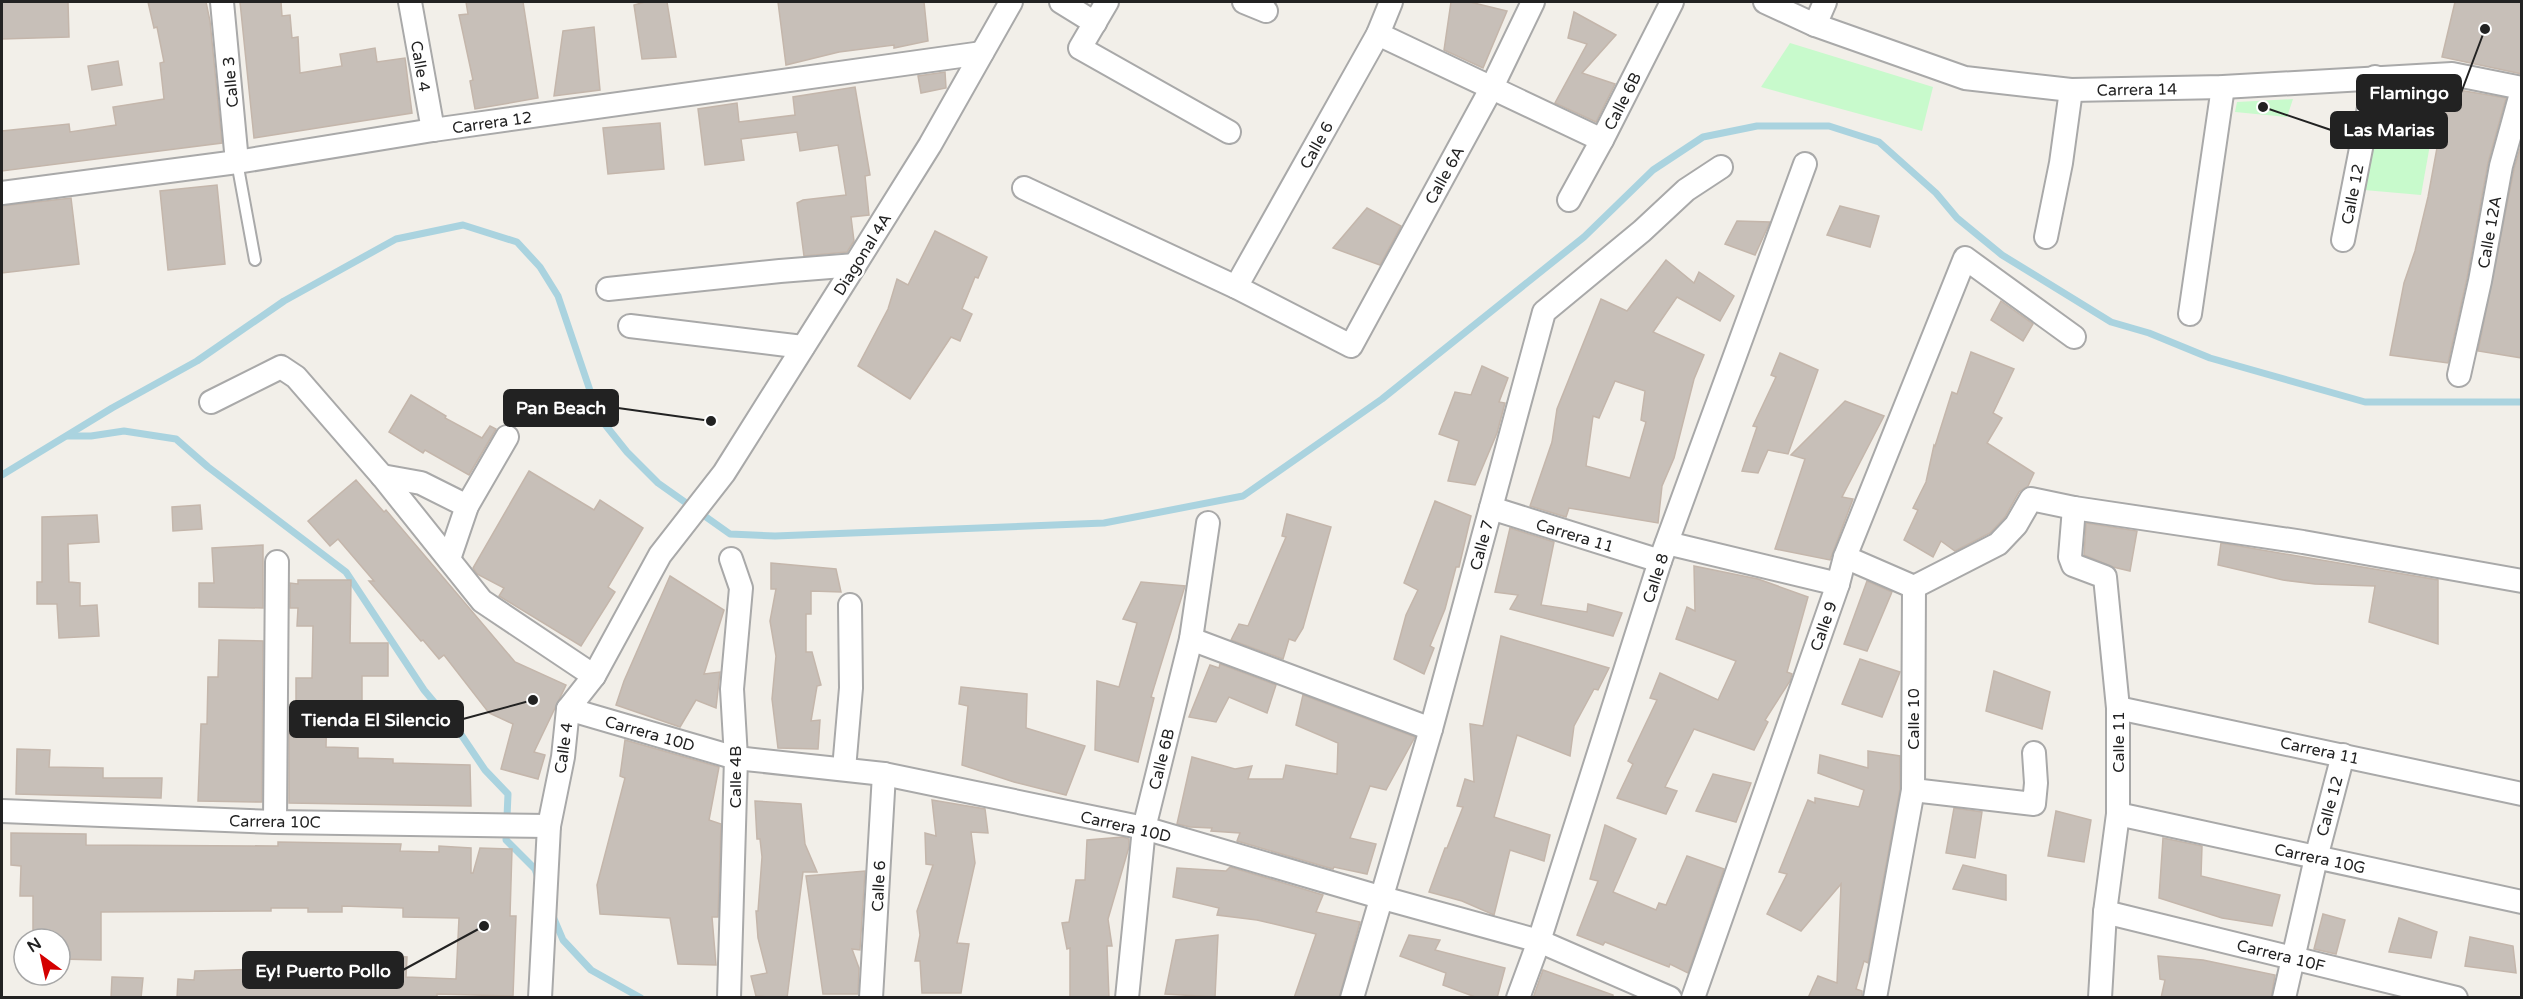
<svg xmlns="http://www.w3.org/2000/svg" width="2523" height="999" viewBox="0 0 2523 999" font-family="'Varela Round',sans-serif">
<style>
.park{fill:#c8facc}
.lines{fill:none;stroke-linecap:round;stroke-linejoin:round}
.stream{stroke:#aad3df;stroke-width:7}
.building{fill:#c7bfb8;stroke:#c4b6ab;stroke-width:1.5;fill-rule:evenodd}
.lane-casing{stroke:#a9a9a9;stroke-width:14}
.street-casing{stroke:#a9a9a9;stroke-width:26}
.lane{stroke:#fff;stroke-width:10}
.street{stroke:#fff;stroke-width:22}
.labels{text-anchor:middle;stroke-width:5;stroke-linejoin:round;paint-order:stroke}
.street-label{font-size:16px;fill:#222;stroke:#fff}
.leader{fill:none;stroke:#222;stroke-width:2}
.callout-dot{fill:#222;stroke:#fff;stroke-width:2}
.callout{fill:#222;stroke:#222;stroke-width:2}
.callout-label{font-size:18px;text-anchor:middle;font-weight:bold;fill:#fff}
</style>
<rect width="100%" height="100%" fill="#f2efe9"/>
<g class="park">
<path d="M1790,43L1933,87L1922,131L1761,87Z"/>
<path d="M2440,89L2421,195L2364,190L2384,96Z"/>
<path d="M2293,99L2287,117L2235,112L2237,102Z"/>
</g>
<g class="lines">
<g class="stream">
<path d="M68,436H91L124,431L176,439L208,467L346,572L424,690L460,733L485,770L508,794L506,840L535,869L538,878"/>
<path d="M2,475L112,408L197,361L284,301L396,239L463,225L517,242L540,267L558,296L599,417L627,452L658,483L730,534L775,536L1104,523L1243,496L1382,399L1584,237L1653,170L1703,137L1757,126H1829L1879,142L1936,193L1957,218L2002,255L2111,322L2149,333L2210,358L2365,402H2522"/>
<path d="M552,914L563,940L591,970L641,998"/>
</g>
</g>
<g class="building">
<path d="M2,2H68L69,37L2,39Z"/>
<path d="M148,2H206L210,21L222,143L2,171V131L69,124L70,132L116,125L113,107L164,99L160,63L164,62L157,27L154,28Z"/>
<path d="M240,2H281L282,16L290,15L292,38L298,37L300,73L342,66L340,54L375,48L377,62L405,58L412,113L254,138Z"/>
<path d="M466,2H523L538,98L475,109L470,81L473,80L459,15L468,14Z"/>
<path d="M645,2H667L676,57L642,59L634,5Z"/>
<path d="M778,2H924L928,41L894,48V45L839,52L786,65Z"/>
<path d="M1451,2H1470L1507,11L1483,68L1444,50Z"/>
<path d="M2455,2H2522V74L2442,57Z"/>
<path d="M1574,12L1616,35L1582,73L1615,84L1596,122L1555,103L1587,44L1568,38Z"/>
<path d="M594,27L600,90L554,96L563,31Z"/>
<path d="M118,61L122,85L92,90L88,66Z"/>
<path d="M945,72L946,88L921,93L918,76Z"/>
<path d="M855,87L870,175L865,176L869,215L851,217L854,241L847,252L804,256L797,203L803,200L846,195L838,145L800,151L797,132L741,139L744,160L705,165L698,109L737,103L739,122L795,115L793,97Z"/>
<path d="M2447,88L2506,98L2488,163L2467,278L2448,363L2390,355L2404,283L2415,251L2428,197L2439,137L2436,136Z"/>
<path d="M660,123L664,169L608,174L603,128Z"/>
<path d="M2522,142V358L2478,351L2514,169Z"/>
<path d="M217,185L225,264L168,270L160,191Z"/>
<path d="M71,198L79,264L2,273V206Z"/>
<path d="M1840,206L1879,216L1870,247L1827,235Z"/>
<path d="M1367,208L1401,226L1380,265L1333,248Z"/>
<path d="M1737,221L1770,222L1755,255L1725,244Z"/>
<path d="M935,231L987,257L978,278L975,277L962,309L972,314L960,341L951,337L910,399L858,366L888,309L897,279L908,285Z"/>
<path d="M1666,260L1694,283L1699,272L1734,296L1720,321L1677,297L1653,332L1704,355L1694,379L1674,458L1662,486L1658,523L1569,508L1566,517L1530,506L1552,442L1557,409L1601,299L1627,311ZM1615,381L1645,391L1641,420L1646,422L1630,478L1586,466L1593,416L1599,418Z"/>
<path d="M2001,301L2033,324L2023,341L1991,320Z"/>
<path d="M1971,352L2014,369L1993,413L2002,418L1987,443L2034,473L2028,486L2019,492L2005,517L1990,533L1955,551L1941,541L1933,557L1904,540L1918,510L1913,508L1926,482L1934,445L1935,446L1952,392L1957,394Z"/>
<path d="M1780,353L1818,370L1788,454L1768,450L1758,473L1742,471L1757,427L1753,426L1776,377L1771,375Z"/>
<path d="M1482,366L1508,378L1499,402L1505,403L1497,433L1475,485L1448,481L1459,441L1439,434L1455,392L1471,395Z"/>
<path d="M411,395L446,416L445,418L482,438L490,426L496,429L469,475L425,450L423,453L389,432Z"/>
<path d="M1845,401L1884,416L1842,497L1853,499L1830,560L1775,549L1805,459L1791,455Z"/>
<path d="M529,471L594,510L600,500L643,528L608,587L615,592L581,646L499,596L504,588L477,574L473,568Z"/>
<path d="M356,480L384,512L386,510L515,662L566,685L534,752L545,755L538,779L501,769L513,724L489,713L444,655L439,659L423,640L421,641L369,581H374L338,539L330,546L308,521Z"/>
<path d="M1435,501L1471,516L1459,567H1456L1445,609L1430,646L1434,648L1424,674L1394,659L1406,615L1418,590L1404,583Z"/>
<path d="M200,505L202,529L173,531L172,507Z"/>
<path d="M1287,514L1331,527L1303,628L1295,641L1289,639L1283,659L1231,640L1239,624L1248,626L1286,537L1282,536Z"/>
<path d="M97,515L99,542L68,544L69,582L80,583V606L97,605L99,636L59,638L57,604H37V582H42V517Z"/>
<path d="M2086,523L2137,531L2130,571L2113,567L2084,555Z"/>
<path d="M1510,528L1554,542L1541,605L1587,612L1588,604L1622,613L1613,636L1510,609L1518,595L1495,592Z"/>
<path d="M2221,543L2438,580V644L2369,622L2375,586L2315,584L2283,580L2218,565Z"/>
<path d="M263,545V608L199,607V583H214L212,548Z"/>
<path d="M771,563L836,569L841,592L811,591V614H806V652H812L821,685L817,686L811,721L820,720L818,749L778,748L772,699L776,656L770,621L776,589H771Z"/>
<path d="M1694,566L1758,579L1808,597L1787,672L1792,674L1790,681L1765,720L1768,722L1754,750L1694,729L1665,787L1677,791L1666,814L1617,798L1633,764L1628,761L1657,700L1650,698L1660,673L1718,700L1736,661L1676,639L1687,607L1695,611Z"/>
<path d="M670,576L724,610L704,674L720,672L716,708L696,700L680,727L616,705L624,681Z"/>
<path d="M298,580H351L350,643H388V676H362V706H327L326,747L358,748V758L393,759V763L470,765L471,806L289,803V731H296V678H312L313,626H297L298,608H290V583L298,584Z"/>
<path d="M1867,581L1892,592L1867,651L1844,644Z"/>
<path d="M1141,582L1185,586L1151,697L1154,698L1138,762L1095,750L1097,681L1119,687L1137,623L1123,619Z"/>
<path d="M1501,636L1609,668L1598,690L1594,689L1574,726L1570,756L1517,735L1494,817L1550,835L1544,861L1510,850L1494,915L1462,901L1429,892L1445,848H1447L1463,807L1457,806L1465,779L1474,782L1470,724L1483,726Z"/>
<path d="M219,640L263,641L262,802L198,801L201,724H207L208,677H218Z"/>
<path d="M1860,659L1900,672L1882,717L1842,704Z"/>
<path d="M1220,664L1276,685L1267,713L1229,697L1216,722L1189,717L1210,665L1219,668Z"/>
<path d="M1994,671L2050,692L2042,729L1986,711Z"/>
<path d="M961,687L1027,694L1026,728L1085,746L1066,795L1014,782L962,765L968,706L959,704Z"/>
<path d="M1303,695L1415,737L1386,790L1370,786L1350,838L1376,844L1367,874L1334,867L1333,869L1237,841L1240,833L1211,831L1212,828L1190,827L1177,824L1192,757L1235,769L1252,766L1248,779H1283L1286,765L1337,774L1338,743L1296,725Z"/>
<path d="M625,740L719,767L709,820L721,824L718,917H712L716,965L678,964L670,918L600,914L597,885L625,778L620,776Z"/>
<path d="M17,749L50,750L49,767L103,768V778H162L161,798L16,794Z"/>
<path d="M1868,751L1900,756V789L1868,963L1864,961L1856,989L1862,991V998H1808L1818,976L1837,983L1841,884L1801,931L1767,914L1787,874L1779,872L1808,800L1815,803V798L1859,807L1864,790L1818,773L1820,755L1868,768Z"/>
<path d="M1713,774L1751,783L1736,822L1696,811Z"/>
<path d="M932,800L985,809L988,833L971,832L975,863L957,943L969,944L961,993H922L920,961H915L920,935L917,911L933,865L926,864L925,833L936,836Z"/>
<path d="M755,801L801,804L805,844L817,872H803L787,998L756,996L751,976L767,973L758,938L756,911H758L762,857L760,839H757Z"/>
<path d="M1954,808L1982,812L1975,858L1946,853Z"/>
<path d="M2056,811L2091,820L2084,862L2048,856Z"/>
<path d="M1605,825L1636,839L1613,892L1656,910L1659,903L1666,905L1687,856L1724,869L1688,973L1670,964L1669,967L1605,942L1603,945L1577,935L1598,881L1590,879Z"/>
<path d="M11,833L86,834V845L278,846V842L401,844L400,851L439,852V846L471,848V873H473L480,848L512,849L510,916H516L513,996L437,994V998H177L178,979L194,980L195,971L303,968V965L340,964L341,958L373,960L374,955L407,957L406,977L456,979L459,918L403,917V908L342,906V912H308V908H271V911L101,912V960L60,959V939H33V896H20L21,866L11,865Z"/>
<path d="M1123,837L1129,839V847L1108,919L1112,946H1107L1109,998H1070V948L1067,949L1062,923L1069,922L1076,880H1085L1087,840Z"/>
<path d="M2163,838L2202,846L2201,876L2280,895L2272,926L2222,918L2159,898Z"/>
<path d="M1963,865L2006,875V900L1953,889Z"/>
<path d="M1230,867L1323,895L1316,912L1360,922L1339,998H1294L1316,934L1257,920L1217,915L1219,908L1173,897L1177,868L1226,871Z"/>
<path d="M865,871L860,950L852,949L859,968L858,994H823L806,876Z"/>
<path d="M2323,914L2345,920L2336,954L2314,949Z"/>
<path d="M2399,918L2437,932L2431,958L2389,952Z"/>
<path d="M1218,935L1215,997L1165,994L1176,940Z"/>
<path d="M1409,935L1440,940L1435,950L1505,968L1497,998H1478L1443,985L1446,973L1400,956Z"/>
<path d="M2470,937L2513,946L2516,973L2465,966Z"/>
<path d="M2158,956L2203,960L2275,975L2271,998H2161L2165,980L2160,979Z"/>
<path d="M1543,970L1613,995V998H1533Z"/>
<path d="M112,977L143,978L141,998H111Z"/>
</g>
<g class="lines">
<g class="lane-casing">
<path id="lane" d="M237,162L255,260"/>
</g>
<g class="street-casing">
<g id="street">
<path d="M222,2L237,162"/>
<path d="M410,2L433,130"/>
<path d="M1061,2L1095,23"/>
<path d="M1107,2L1080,48L1229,132"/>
<path d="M1244,2L1266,11"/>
<path d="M1765,2L1815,25L1965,78L2071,90L2223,87L2452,74L2522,88"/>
<path d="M1815,25L1825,2"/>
<path d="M1378,34L1602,140"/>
<path d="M1024,188L1236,287L1351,346L1491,89L1533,2"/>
<path d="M2,193L237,162L433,130L982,53"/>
<path d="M1569,200L1602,140L1672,2"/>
<path d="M2046,237L2061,163L2071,90"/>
<path d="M2343,240L2375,77"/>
<path d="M1236,287L1378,34L1391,2"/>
<path d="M608,289L780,271L855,265"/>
<path d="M2190,314L2223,87"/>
<path d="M630,326L803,347"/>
<path d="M2459,375L2480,281L2501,166L2522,90"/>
<path d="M211,402L281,367L296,377L382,476L482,601L594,676"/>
<path d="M382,476L421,483L467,506"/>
<path d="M1491,508L1660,561"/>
<path d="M2074,508L2070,557L2073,565L2105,577L2118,708V814L2105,912L2100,998"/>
<path d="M1667,543L1838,584"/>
<path d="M1845,557L1914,587"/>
<path d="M449,559L467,506L507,437"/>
<path d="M1191,639L1431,729"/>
<path d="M2118,708L2522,794"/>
<path d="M568,709L736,758L884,774L1144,828L1383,898L1539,941L1670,998"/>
<path d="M844,769L851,688L850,605"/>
<path d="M1913,790L2034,804L2036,783L2034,753"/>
<path d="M2,811L275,822L549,826"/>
<path d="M2118,814L2522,902"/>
<path d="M275,822L277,562"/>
<path d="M2105,912L2456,998"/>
<path d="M540,998L549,826L563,757L568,709L594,676L660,555L724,473L855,265L930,145L1011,2"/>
<path d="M729,998L736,758L732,689L741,588L731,559"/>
<path d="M871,998L884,774"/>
<path d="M1127,998L1144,828L1191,639L1208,523"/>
<path d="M1352,998L1431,729L1544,312L1642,231L1686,190L1721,167"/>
<path d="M1518,998L1539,941L1660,561L1805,164"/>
<path d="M1693,998L1838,584L1845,557L1965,258L2074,337"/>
<path d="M1875,998L1913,790L1914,587L1998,544L2016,525L2031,499L2074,508L2303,542L2522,581"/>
<path d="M2284,998L2316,858L2343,755"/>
</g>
</g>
<use href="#lane" class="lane"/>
<use href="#street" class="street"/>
</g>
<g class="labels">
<g class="street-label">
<text transform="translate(421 66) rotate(80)" y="6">Calle 4</text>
<text transform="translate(230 82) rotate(-95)" y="6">Calle 3</text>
<text transform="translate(2137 89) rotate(-1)" y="6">Carrera 14</text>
<text transform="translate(1622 101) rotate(-63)" y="6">Calle 6B</text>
<text transform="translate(492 122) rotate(-8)" y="6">Carrera 12</text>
<text transform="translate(1316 145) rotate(-61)" y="6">Calle 6</text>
<text transform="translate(1444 175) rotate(-61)" y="6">Calle 6A</text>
<text transform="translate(2352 194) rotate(-79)" y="6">Calle 12</text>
<text transform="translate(2489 232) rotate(-80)" y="6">Calle 12A</text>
<text transform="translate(862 254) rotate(-58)" y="6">Diagonal 4A</text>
<text transform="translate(1575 535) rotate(17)" y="6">Carrera 11</text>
<text transform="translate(1481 545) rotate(-75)" y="6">Calle 7</text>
<text transform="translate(1655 578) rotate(-72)" y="6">Calle 8</text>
<text transform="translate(1823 626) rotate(-71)" y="6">Calle 9</text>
<text transform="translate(1913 719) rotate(-90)" y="6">Calle 10</text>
<text transform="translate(650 733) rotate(16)" y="6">Carrera 10D</text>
<text transform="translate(2118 742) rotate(-90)" y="6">Calle 11</text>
<text transform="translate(563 748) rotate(-82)" y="6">Calle 4</text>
<text transform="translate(2320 750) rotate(12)" y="6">Carrera 11</text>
<text transform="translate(1161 759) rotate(-76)" y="6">Calle 6B</text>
<text transform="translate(735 777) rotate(-90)" y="6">Calle 4B</text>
<text transform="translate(2329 806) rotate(-75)" y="6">Calle 12</text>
<text transform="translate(275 821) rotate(1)" y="6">Carrera 10C</text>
<text transform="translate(1126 826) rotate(13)" y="6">Carrera 10D</text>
<text transform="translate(2320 858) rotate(12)" y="6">Carrera 10G</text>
<text transform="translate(878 886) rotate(-87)" y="6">Calle 6</text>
<text transform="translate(2281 955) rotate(14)" y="6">Carrera 10F</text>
</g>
</g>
<path class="leader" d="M2485 29L2461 93M2263 107L2331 130M711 421L618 408M533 700L463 719M484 926L403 970"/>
<g class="callout-dot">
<circle cx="2485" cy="29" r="6"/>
<circle cx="2263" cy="107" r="6"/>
<circle cx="711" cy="421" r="6"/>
<circle cx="533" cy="700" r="6"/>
<circle cx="484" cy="926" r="6"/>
</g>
<g class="callout">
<rect x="2357" y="75" width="104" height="36" rx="6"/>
<rect x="2331" y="112" width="116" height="36" rx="6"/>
<rect x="504" y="390" width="114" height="36" rx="6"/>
<rect x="290" y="701" width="173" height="36" rx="6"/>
<rect x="243" y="952" width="160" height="36" rx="6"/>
</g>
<g class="callout-label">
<text x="2409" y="99">Flamingo</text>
<text x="2389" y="136">Las Marias</text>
<text x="561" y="414">Pan Beach</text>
<text x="376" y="726">Tienda El Silencio</text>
<text x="323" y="977">Ey! Puerto Pollo</text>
</g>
<rect width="2523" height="999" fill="none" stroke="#222222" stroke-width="6"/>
<g transform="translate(42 957) rotate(327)"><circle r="28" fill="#ffffff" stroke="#a7a7a7" stroke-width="1.5"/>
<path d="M0-4.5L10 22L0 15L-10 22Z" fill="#d40000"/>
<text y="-9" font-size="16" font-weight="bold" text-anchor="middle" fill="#222222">N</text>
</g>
</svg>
